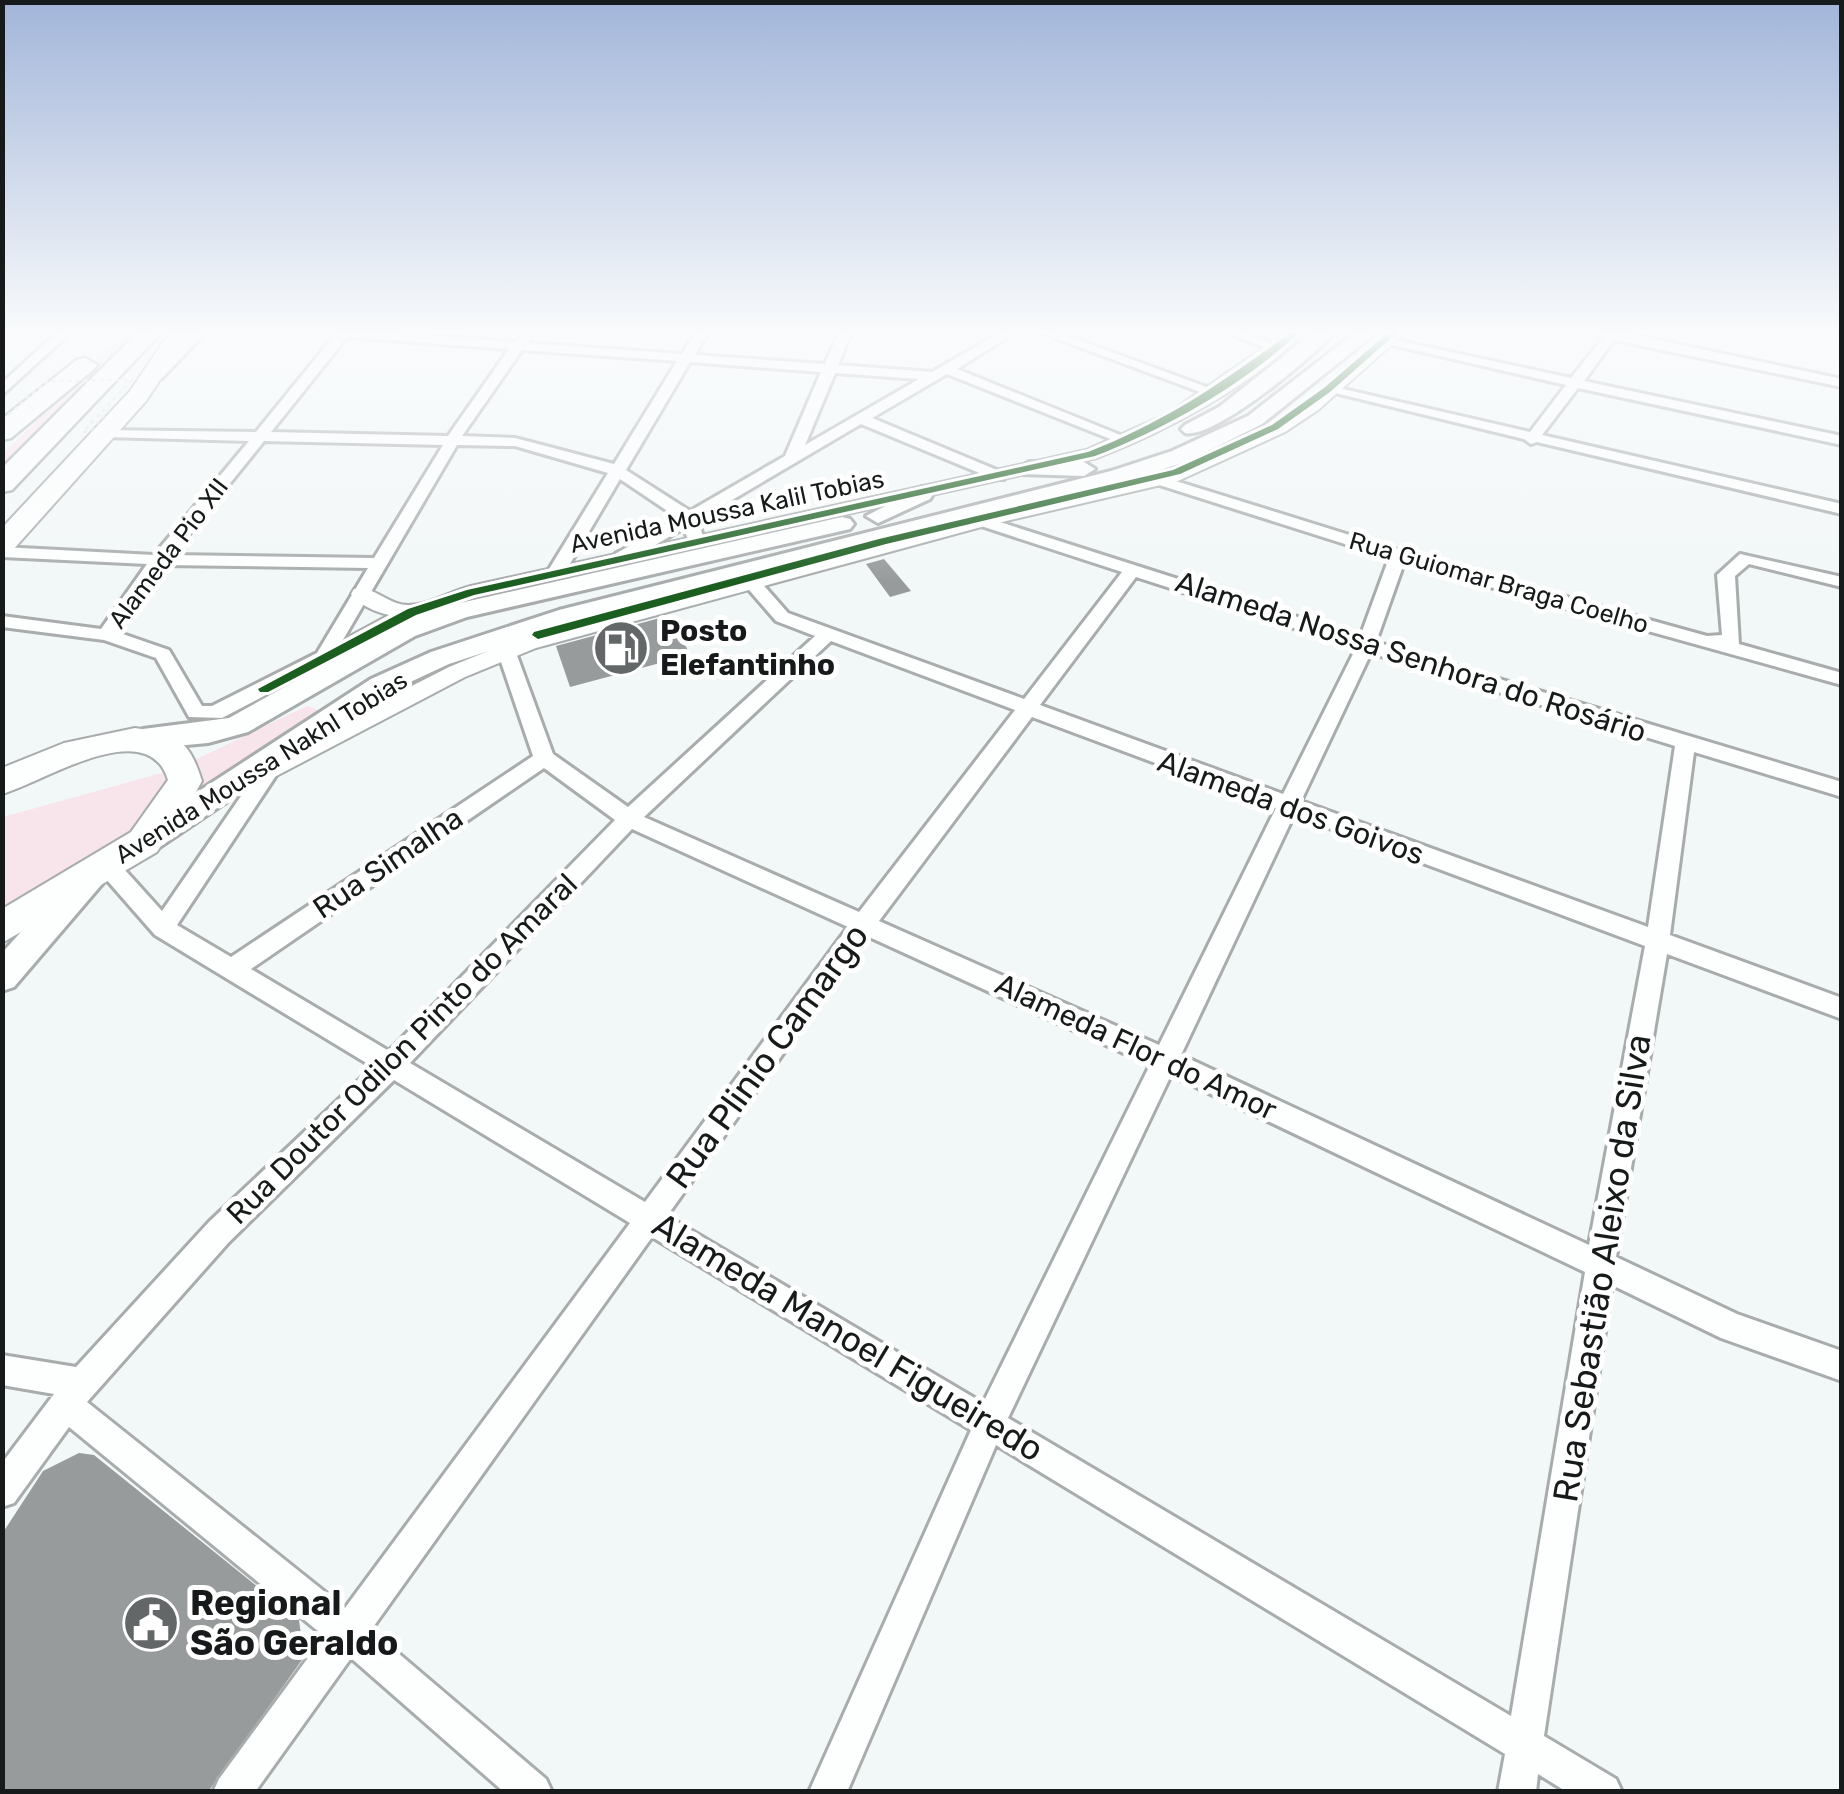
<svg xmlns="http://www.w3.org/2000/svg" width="1844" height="1794" viewBox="0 0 1844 1794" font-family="Rubik,sans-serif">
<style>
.green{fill:#f8e4eb}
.building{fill:#989b9c}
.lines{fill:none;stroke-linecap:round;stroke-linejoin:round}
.minor-casing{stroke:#a8acac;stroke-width:6}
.tertiary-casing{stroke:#a8acac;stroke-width:4}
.secondary-casing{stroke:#a8acac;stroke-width:6}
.trunk-casing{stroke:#a8acac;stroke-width:4}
.motorway-casing{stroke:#a8acac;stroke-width:5}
.minor{fill:#fdfefe;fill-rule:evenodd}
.tertiary{fill:#fdfefe;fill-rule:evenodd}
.secondary{fill:#fdfefe;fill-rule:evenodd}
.trunk{fill:#fdfefe;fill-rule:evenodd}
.motorway{fill:#fdfefe;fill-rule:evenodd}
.path-bridge{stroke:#dedfe0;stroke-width:2.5;stroke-dasharray:4 4;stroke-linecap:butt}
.cycleway-casing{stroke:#fff;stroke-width:6}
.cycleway{fill:#1b5e20;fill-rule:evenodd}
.labels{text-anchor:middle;stroke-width:10;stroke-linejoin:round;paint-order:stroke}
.far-street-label{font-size:25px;fill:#171a1b;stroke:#fff}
.poi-label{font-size:30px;font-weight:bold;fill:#171a1b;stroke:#fff;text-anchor:start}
.street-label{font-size:30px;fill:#171a1b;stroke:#fff}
.near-street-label{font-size:35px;fill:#171a1b;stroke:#fff}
.near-poi-label{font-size:35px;font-weight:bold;fill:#171a1b;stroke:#fff;text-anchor:start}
</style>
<rect width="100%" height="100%" fill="#f2f7f8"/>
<g class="green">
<path d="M126,332H143L3,474L2,455Z"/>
<path d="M307,706L323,712L243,771L3,914V817L176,769Z"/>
</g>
<g class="building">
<path d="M884,559L911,591L890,597L866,564Z"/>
<path d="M671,615L690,655L570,687L556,646Z"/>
<path d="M79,1453L94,1455L299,1620L304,1657L208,1792H2V1534L43,1471Z"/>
</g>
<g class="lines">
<g class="minor-casing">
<g id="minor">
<path d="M2,332H16L2,336Z"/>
<path d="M58,332H71L2,395V383Z"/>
<path d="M193,332H206L162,378H152V372Z"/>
<path d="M320,332H378L515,342L524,334L531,338L527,343L682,354L696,332H708L695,355L825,364L839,332H851L838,365L932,372L1001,332H1016L957,369L1135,441L1123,444L947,374L872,418L1004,473V479H994L861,424L698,520L705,543L697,548L689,543L684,528L627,562H615V554L678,518L620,479L564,574L555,579L546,574L608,473L515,446L457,445L313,691H299L297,687L304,675L222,718L189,717L156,658L104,640L2,627V616L101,629L147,564L2,557V547L154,555L249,441L105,437L98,433L100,430L256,432L334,336ZM347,337L509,349L448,436L271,432ZM522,350L677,361L614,464L515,438L462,436ZM690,362L821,372L785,456L690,511L626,470ZM835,373L919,379L805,445ZM264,441L443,445L374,558L172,555ZM164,565L368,568L317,653L212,706H202L169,650L117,632Z"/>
<path d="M1039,332H1057L1223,393L1211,396Z"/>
<path d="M1225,332H1243L1283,347L1271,350Z"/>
<path d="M1586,332H1620L1842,379V387L1614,340L1584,381L1842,436V445L1578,388L1542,435L1842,504V514L1537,442L1531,444L1524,439L1323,390L1330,386L1530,432L1566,385L1379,342L1386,338L1571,378L1603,338Z"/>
<path d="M1153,477H1163L1404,552L1707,636L1722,635L1717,575L1740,554L1842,577V587L1749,564L1735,576L1739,644L1842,673V685L1404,563L1376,642L1842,782V797L1694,752L1670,935L1842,998V1019L1667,954L1616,1257L1737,1314L1842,1351V1381L1721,1338L1612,1285L1544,1736L1616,1779L1622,1792H1567L1538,1774L1536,1792H1498L1505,1754L996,1445L847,1792H809L971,1430L652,1237L371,1630L546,1779L552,1792H504L351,1658L255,1792H213L219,1779L324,1636L69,1427L14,1503L2,1507V1463L54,1394L2,1385V1355L76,1367L209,1222L373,1067L155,935L99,871L96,865L99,859H115L162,911L261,767H275L278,772L275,777L177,925L231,957L533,756L497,650L506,644L515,650L553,754L628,807L815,636L776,621L744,584L753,579L759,580L788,613L1024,699L1122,572L975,524L973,521L981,516L1360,637L1389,558L1153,483ZM1136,577L1356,648L1283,794L1040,705ZM831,641L1015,710L859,912L644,817ZM1371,653L1675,746L1648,927L1301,801ZM1032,717L1276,808L1159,1045L879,921ZM544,768L615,820L389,1051L251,969ZM1294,815L1645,946L1589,1245L1181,1055ZM632,829L848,927L645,1202L410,1063ZM867,936L1150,1065L983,1403L667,1216ZM1171,1075L1585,1272L1511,1716L1008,1418ZM394,1080L630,1223L345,1608L87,1402L229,1242Z"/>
</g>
</g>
<g class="tertiary-casing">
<g id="tertiary">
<path d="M1286,332H1304C1254,385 1165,432 1097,458L477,597L420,617L332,661H316L313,656L389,615C375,612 360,605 351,594L354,589C374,585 388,605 408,605C428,605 451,591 471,586L1086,450L1169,413Z"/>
<path d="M1389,332H1406L1318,410L1285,432L1178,481L985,526L536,648L465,677L263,783H245L241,777L245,771L449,667L520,638L974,517L1165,473L1273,424L1306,402Z"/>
</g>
</g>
<g class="secondary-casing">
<g id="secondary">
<path d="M1314,332H1335C1314,356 1214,440 1185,433L1181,429L1185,425L1219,407Z"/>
<path d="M1356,332H1377L1262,424L1188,461L1126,481L934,527L577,622L449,664L391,691L155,850L144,854L133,850L128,842L133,834L371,679L431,652L559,610L1111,471L1172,451L1248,416Z"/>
<path d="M1029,462H1084L1095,469L1084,476L1021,474L1018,469Z"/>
<path d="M922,487L933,494L930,499L878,523L866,516Z"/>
<path d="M842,517L850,519L854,524L850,529L467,617L415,636L248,732L208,743L143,749L133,746L129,739L133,732L143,729L229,718L397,624L451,605Z"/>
<path d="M91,863L102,866L107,875L102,884L14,987L2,991V953L80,866Z"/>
</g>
</g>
<g class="trunk-casing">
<g id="trunk">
<path d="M170,332H192L146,401L12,551L2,553V528L130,391Z"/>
<path d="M135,728C178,734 189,740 202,781L197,790L157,852L2,943V909L131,832L168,780C148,713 44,782 2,794V768L64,743Z"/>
</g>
</g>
<g class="motorway-casing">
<g id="motorway">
<path d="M138,332H162L12,490L2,492V468Z"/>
<path d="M85,358L97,365L93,370L11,438L2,440V419L77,360Z"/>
</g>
</g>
<use href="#minor" class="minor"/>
<use href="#tertiary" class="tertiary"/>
<use href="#secondary" class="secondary"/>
<use href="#trunk" class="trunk"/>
<use href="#motorway" class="motorway"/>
<path class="path-bridge" d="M2,420L48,381L132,380L83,432L90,431L111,408"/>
<g class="cycleway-casing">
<g id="cycleway">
<path d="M1291,332H1300C1241,386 1169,427 1095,456L474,595L416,615L268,692H260L258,689L408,609L467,590L1088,452C1165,422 1225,381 1291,332Z"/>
<path d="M1389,332H1398L1330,392L1278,429L1180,474L886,544L538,639L532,635L534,632L879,539L1173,470L1272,425L1324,388Z"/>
</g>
</g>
<use href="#cycleway" class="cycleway"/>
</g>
<linearGradient id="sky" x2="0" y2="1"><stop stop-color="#a2b5d9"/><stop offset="0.57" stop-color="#f9fbfc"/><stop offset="1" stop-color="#f9fbfc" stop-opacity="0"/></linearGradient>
<rect width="1844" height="583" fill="url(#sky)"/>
<defs>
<g id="fuel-disc" transform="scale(2.875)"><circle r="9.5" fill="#646768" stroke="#fff"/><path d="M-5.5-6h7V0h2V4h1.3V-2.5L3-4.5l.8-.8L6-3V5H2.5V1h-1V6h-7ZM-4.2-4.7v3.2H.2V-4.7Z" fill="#fff"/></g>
<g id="civic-disc" transform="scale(2.875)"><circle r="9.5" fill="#646768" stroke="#fff"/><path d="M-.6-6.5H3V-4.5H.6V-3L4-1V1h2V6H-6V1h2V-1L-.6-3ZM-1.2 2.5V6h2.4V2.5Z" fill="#fff"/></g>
</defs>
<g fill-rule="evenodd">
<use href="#fuel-disc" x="621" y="648"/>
<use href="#civic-disc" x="151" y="1623"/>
</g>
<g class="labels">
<g class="far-street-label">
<text transform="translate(727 511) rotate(-12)" y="9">Avenida Moussa Kalil Tobias</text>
<text transform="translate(168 553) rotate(-53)" y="9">Alameda Pio XII</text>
<text transform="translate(1499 582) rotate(16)" y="9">Rua Guiomar Braga Coelho</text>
<text transform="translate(261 767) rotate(-32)" y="9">Avenida Moussa Nakhl Tobias</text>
</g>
<g class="poi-label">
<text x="660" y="641">Posto<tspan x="660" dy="34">Elefantinho</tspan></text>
</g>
<g class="street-label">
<text transform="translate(1411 657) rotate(18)" y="10">Alameda Nossa Senhora do Rosário</text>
<text transform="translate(1291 808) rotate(20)" y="10">Alameda dos Goivos</text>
<text transform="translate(388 863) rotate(-34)" y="10">Rua Simalha</text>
<text transform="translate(1136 1047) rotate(25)" y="10">Alameda Flor do Amor</text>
<text transform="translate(402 1049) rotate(-45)" y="10">Rua Doutor Odilon Pinto do Amaral</text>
</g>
<g class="near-street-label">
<text transform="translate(767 1056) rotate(-54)" y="12">Rua Plinio Camargo</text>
<text transform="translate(1602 1268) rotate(-81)" y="12">Rua Sebastião Aleixo da Silva</text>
<text transform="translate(848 1337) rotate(31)" y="12">Alameda Manoel Figueiredo</text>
</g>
<g class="near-poi-label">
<text x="190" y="1615">Regional<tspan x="190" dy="40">São Geraldo</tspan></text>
</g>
</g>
<rect width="1844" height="1794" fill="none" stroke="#171a1b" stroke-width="10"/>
</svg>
